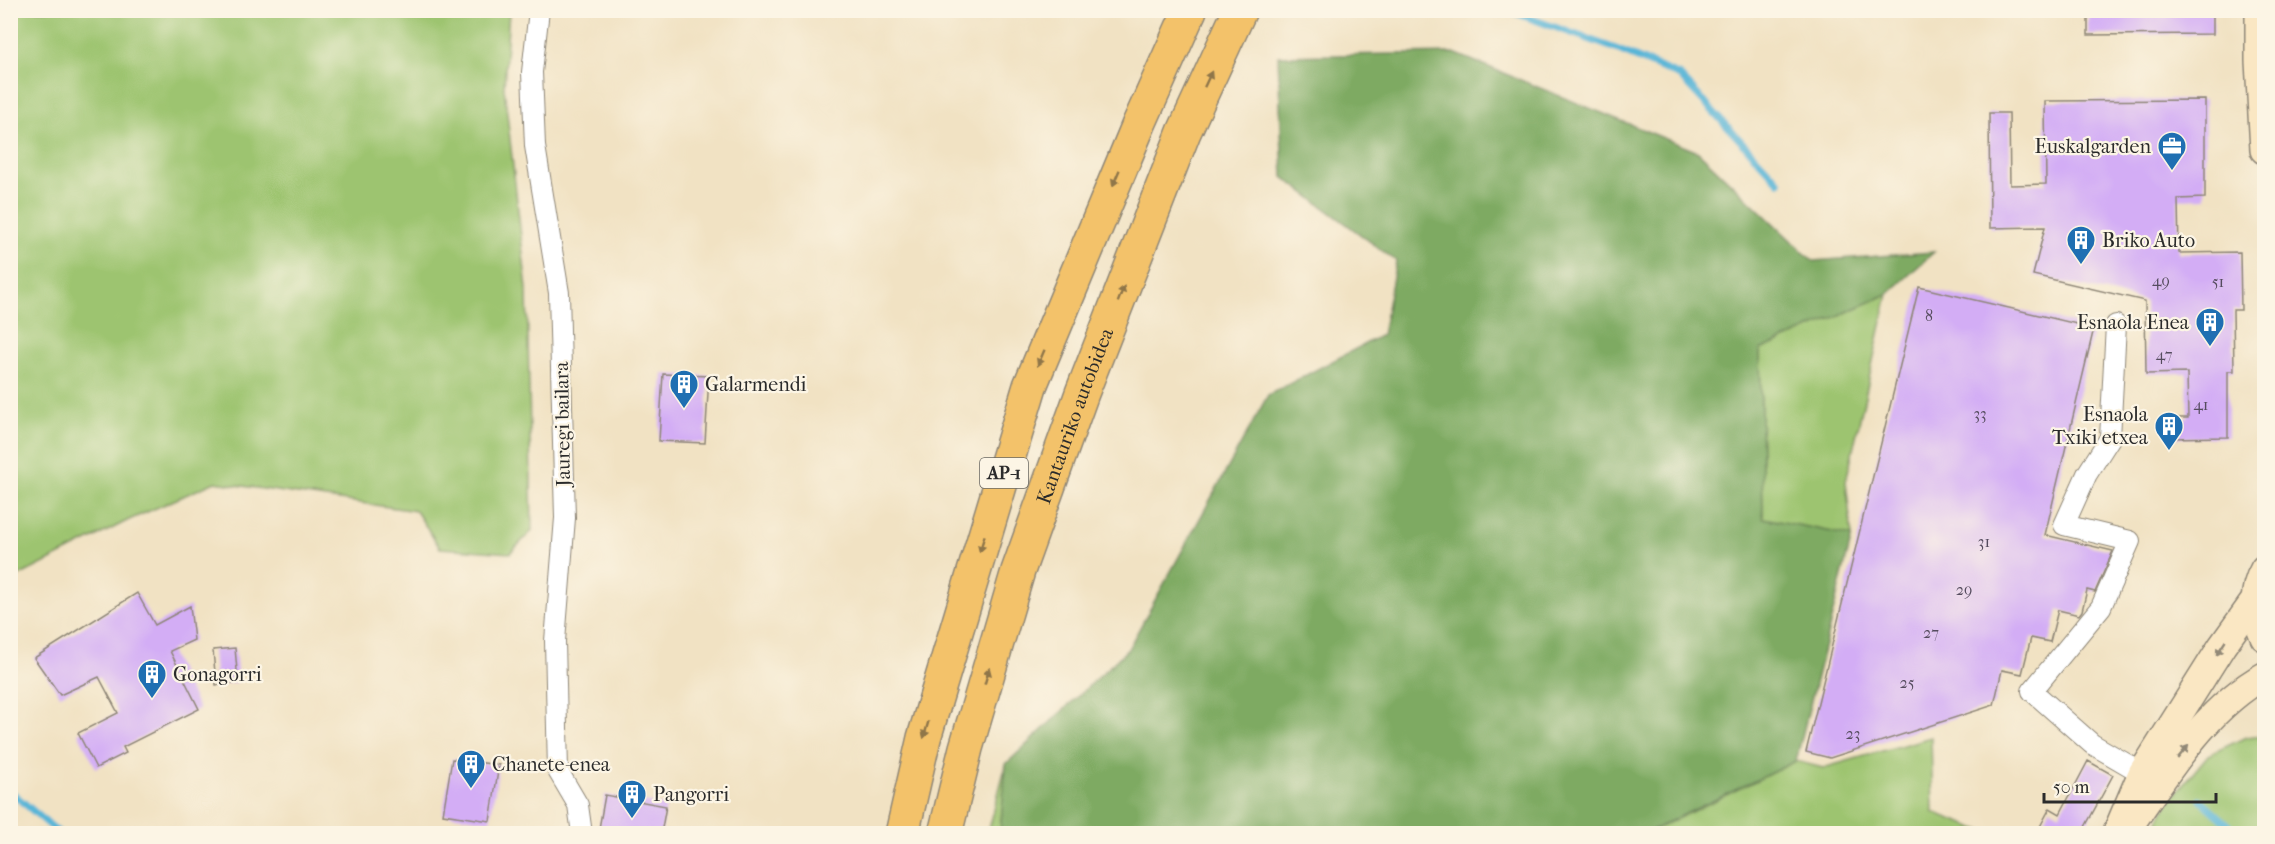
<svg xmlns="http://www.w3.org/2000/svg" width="2275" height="844" viewBox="0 0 2275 844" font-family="'IM FELL French Canon',serif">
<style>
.green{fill:#9dc46f;stroke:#64784d;stroke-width:1.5}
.forest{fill:#7eaa62;stroke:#546a46;stroke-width:1.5}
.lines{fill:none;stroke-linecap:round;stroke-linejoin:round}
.stream{stroke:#59b5d7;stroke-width:7}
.building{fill:#d3adf5}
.street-casing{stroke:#8e8677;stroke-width:22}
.secondary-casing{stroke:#8e8677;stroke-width:30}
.highway-casing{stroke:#8e8677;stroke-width:36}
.street{stroke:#fff;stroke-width:20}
.secondary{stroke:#fae7c3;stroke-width:27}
.highway{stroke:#f3c26a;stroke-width:33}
.oneway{fill:#8f764a}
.oneway2{fill:#928977}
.labels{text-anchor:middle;stroke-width:4.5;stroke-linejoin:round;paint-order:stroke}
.number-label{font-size:16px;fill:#554c5e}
.shield{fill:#fcf5e5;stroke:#6a6863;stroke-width:1.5}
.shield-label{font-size:18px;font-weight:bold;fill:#2b2b2b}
.poi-label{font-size:20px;fill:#2b2b2b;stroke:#fcf5e5;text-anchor:start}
.street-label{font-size:20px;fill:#2b2b2b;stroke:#fcf5e5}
</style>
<rect width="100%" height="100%" fill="#fcf5e5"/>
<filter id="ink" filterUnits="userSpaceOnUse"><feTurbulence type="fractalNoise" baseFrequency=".0167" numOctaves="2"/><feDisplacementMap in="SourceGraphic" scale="12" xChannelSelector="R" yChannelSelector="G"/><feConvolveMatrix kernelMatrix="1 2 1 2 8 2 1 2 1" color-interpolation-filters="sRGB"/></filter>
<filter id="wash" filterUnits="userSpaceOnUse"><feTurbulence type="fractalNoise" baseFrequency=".008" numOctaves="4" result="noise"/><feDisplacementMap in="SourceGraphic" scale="24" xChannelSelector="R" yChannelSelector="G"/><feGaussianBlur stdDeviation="1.35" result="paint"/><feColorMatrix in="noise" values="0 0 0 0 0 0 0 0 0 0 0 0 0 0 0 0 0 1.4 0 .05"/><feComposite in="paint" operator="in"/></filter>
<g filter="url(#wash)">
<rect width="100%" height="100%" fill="#f1e2c3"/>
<g class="green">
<path d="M11,10L509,11L504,87L527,289L532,531L510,553L440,548L416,511L215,482L129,520L11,580Z"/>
<path d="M1888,294L1846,481L1852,536L1763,518L1760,350Z"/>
<path d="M2264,735V833H2152L2169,802L2208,755L2246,737Z"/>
<path d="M1931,737L1933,812L1988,833L1646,834L1796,761L1823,768Z"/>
<path d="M1006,764L1000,833H988Z"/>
</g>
<path class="forest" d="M1454,53L1698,152L1813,261L1934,252L1888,294L1760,350L1763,518L1852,536L1796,761L1646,833H1000L1006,764L1128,649L1268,395L1382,335L1396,261L1283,177L1278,56Z"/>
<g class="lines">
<g class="stream">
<path d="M1507,10L1616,49L1680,76L1779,182"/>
<path d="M10,791L60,834"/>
<path d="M2201,800L2239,834"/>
</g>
</g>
<g id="blocks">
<g class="building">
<path d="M2088,10H2213V34L2088,35Z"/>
<path d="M2205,100V198L2178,199L2179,253L2240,252L2241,310H2233L2234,371H2228V437L2169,438V418H2188L2187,373L2146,374L2145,301L2033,275L2045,227L1990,228L1989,113H2009L2010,185L2046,184L2045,101Z"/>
<path d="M1919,287L2094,328L2045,535L2113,551L2095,592L2087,590L2082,611L2079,615L2058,610L2050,642L2031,638L2022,674L2002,670L1994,705L1830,758L1806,752Z"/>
<path d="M663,374L709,376L705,443L659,441Z"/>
<path d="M137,593L155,625L190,606L194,640L170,651L199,709L123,747L126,753L96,768L78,733L118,713L99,677L60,695L34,658Z"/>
<path d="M235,648L238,682L216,685L213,650Z"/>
<path d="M452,759L499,765L490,821L443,814Z"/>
<path d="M2088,761L2113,775L2085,827L2097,834H2036L2050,808L2060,814Z"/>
<path d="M605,795L666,806L661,834H598Z"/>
</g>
</g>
</g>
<g filter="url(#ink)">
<use href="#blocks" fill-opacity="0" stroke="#8e8677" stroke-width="1.5"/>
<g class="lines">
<g class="street-casing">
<g id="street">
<path d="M539,10L532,72L535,146L559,293L565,518L555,641L558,771L578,805L582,834"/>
<path d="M2116,325L2110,438L2087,474L2064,525L2130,541L2101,607L2032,691L2092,744L2142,773"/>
</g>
</g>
<g class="secondary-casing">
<g id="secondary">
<path d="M2259,10V61L2264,150"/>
<path d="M2264,569C2251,592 2254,614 2264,637"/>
<path d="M2135,818C2171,767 2208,707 2264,676"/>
<path d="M2116,834L2142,773L2222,646L2255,600"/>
</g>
</g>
<g class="highway-casing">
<g id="highway">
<path d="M902,834L924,738L1030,386L1139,124L1190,10"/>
<path id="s1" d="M945,834L966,748L1018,571L1082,393L1184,132L1240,10"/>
</g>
</g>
<use href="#street" class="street"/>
<use href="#secondary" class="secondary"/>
<use href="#highway" class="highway"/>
</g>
<defs><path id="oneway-solid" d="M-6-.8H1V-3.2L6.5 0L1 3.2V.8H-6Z" transform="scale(1.5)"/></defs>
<g class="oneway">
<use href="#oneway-solid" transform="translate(1208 79) rotate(-65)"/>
<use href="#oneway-solid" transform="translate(1116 178) rotate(113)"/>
<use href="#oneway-solid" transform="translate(1121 294) rotate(-69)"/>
<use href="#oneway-solid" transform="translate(1041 358) rotate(113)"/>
<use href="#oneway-solid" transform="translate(982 544) rotate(107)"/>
<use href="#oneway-solid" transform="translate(987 676) rotate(-74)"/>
<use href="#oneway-solid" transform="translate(926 730) rotate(106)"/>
</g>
<g class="oneway2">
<use href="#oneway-solid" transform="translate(2221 648) rotate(123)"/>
<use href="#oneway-solid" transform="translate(2183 752) rotate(-50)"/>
</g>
</g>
<defs>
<g id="office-pin" transform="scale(1.5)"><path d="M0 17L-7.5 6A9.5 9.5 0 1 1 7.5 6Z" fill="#1f6fb2" stroke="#fcf5e5"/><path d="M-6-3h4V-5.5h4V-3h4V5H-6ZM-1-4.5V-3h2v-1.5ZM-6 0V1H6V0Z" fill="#fff"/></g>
<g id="building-pin" transform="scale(1.5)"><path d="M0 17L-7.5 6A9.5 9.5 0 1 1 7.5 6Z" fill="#1f6fb2" stroke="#fcf5e5"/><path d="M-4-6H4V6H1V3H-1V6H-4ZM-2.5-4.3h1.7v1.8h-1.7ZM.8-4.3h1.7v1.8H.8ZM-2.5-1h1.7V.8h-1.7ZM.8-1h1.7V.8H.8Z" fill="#fff"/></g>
</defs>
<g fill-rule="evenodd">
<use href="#office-pin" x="2172" y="146"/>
<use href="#building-pin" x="2081" y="240"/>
<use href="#building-pin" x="2210" y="322"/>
<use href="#building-pin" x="684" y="384"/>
<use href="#building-pin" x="2169" y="426"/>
<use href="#building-pin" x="152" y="674"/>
<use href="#building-pin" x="471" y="764"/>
<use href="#building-pin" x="632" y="794"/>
</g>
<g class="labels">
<g class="number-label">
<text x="2161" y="286">49</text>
<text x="2218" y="287">51</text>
<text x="1929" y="321">8</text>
<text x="2164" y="360">47</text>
<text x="2201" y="410">41</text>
<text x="1980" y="419">33</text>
<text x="1984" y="547">31</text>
<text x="1964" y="595">29</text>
<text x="1931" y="638">27</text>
<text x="1907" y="688">25</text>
<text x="1853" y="739">23</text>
</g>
<rect class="shield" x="980" y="458" width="48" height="30" rx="4.5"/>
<g class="shield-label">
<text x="1004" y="479">AP-1</text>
</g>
<g class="poi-label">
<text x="2151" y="153" text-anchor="end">Euskalgarden</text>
<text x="2102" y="247">Briko Auto</text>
<text x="2189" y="329" text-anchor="end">Esnaola Enea</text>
<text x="705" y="391">Galarmendi</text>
<text x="2148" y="421" text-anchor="end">Esnaola<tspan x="2148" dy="23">Txiki etxea</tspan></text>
<text x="173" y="681">Gonagorri</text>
<text x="492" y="771">Chanete-enea</text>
<text x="653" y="801">Pangorri</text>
</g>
<g class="street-label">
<text dy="7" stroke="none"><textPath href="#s1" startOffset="438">Kantauriko autobidea</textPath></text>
<text transform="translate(562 424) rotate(-91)" y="7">Jauregi bailara</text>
</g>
</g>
<rect width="2275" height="844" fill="none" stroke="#fcf5e5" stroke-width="36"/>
<path d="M2044 793v9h172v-9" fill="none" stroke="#2b2b2b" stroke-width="3"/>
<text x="2053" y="793" font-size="18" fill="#2b2b2b" stroke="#fcf5e5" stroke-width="4.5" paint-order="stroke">50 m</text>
</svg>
